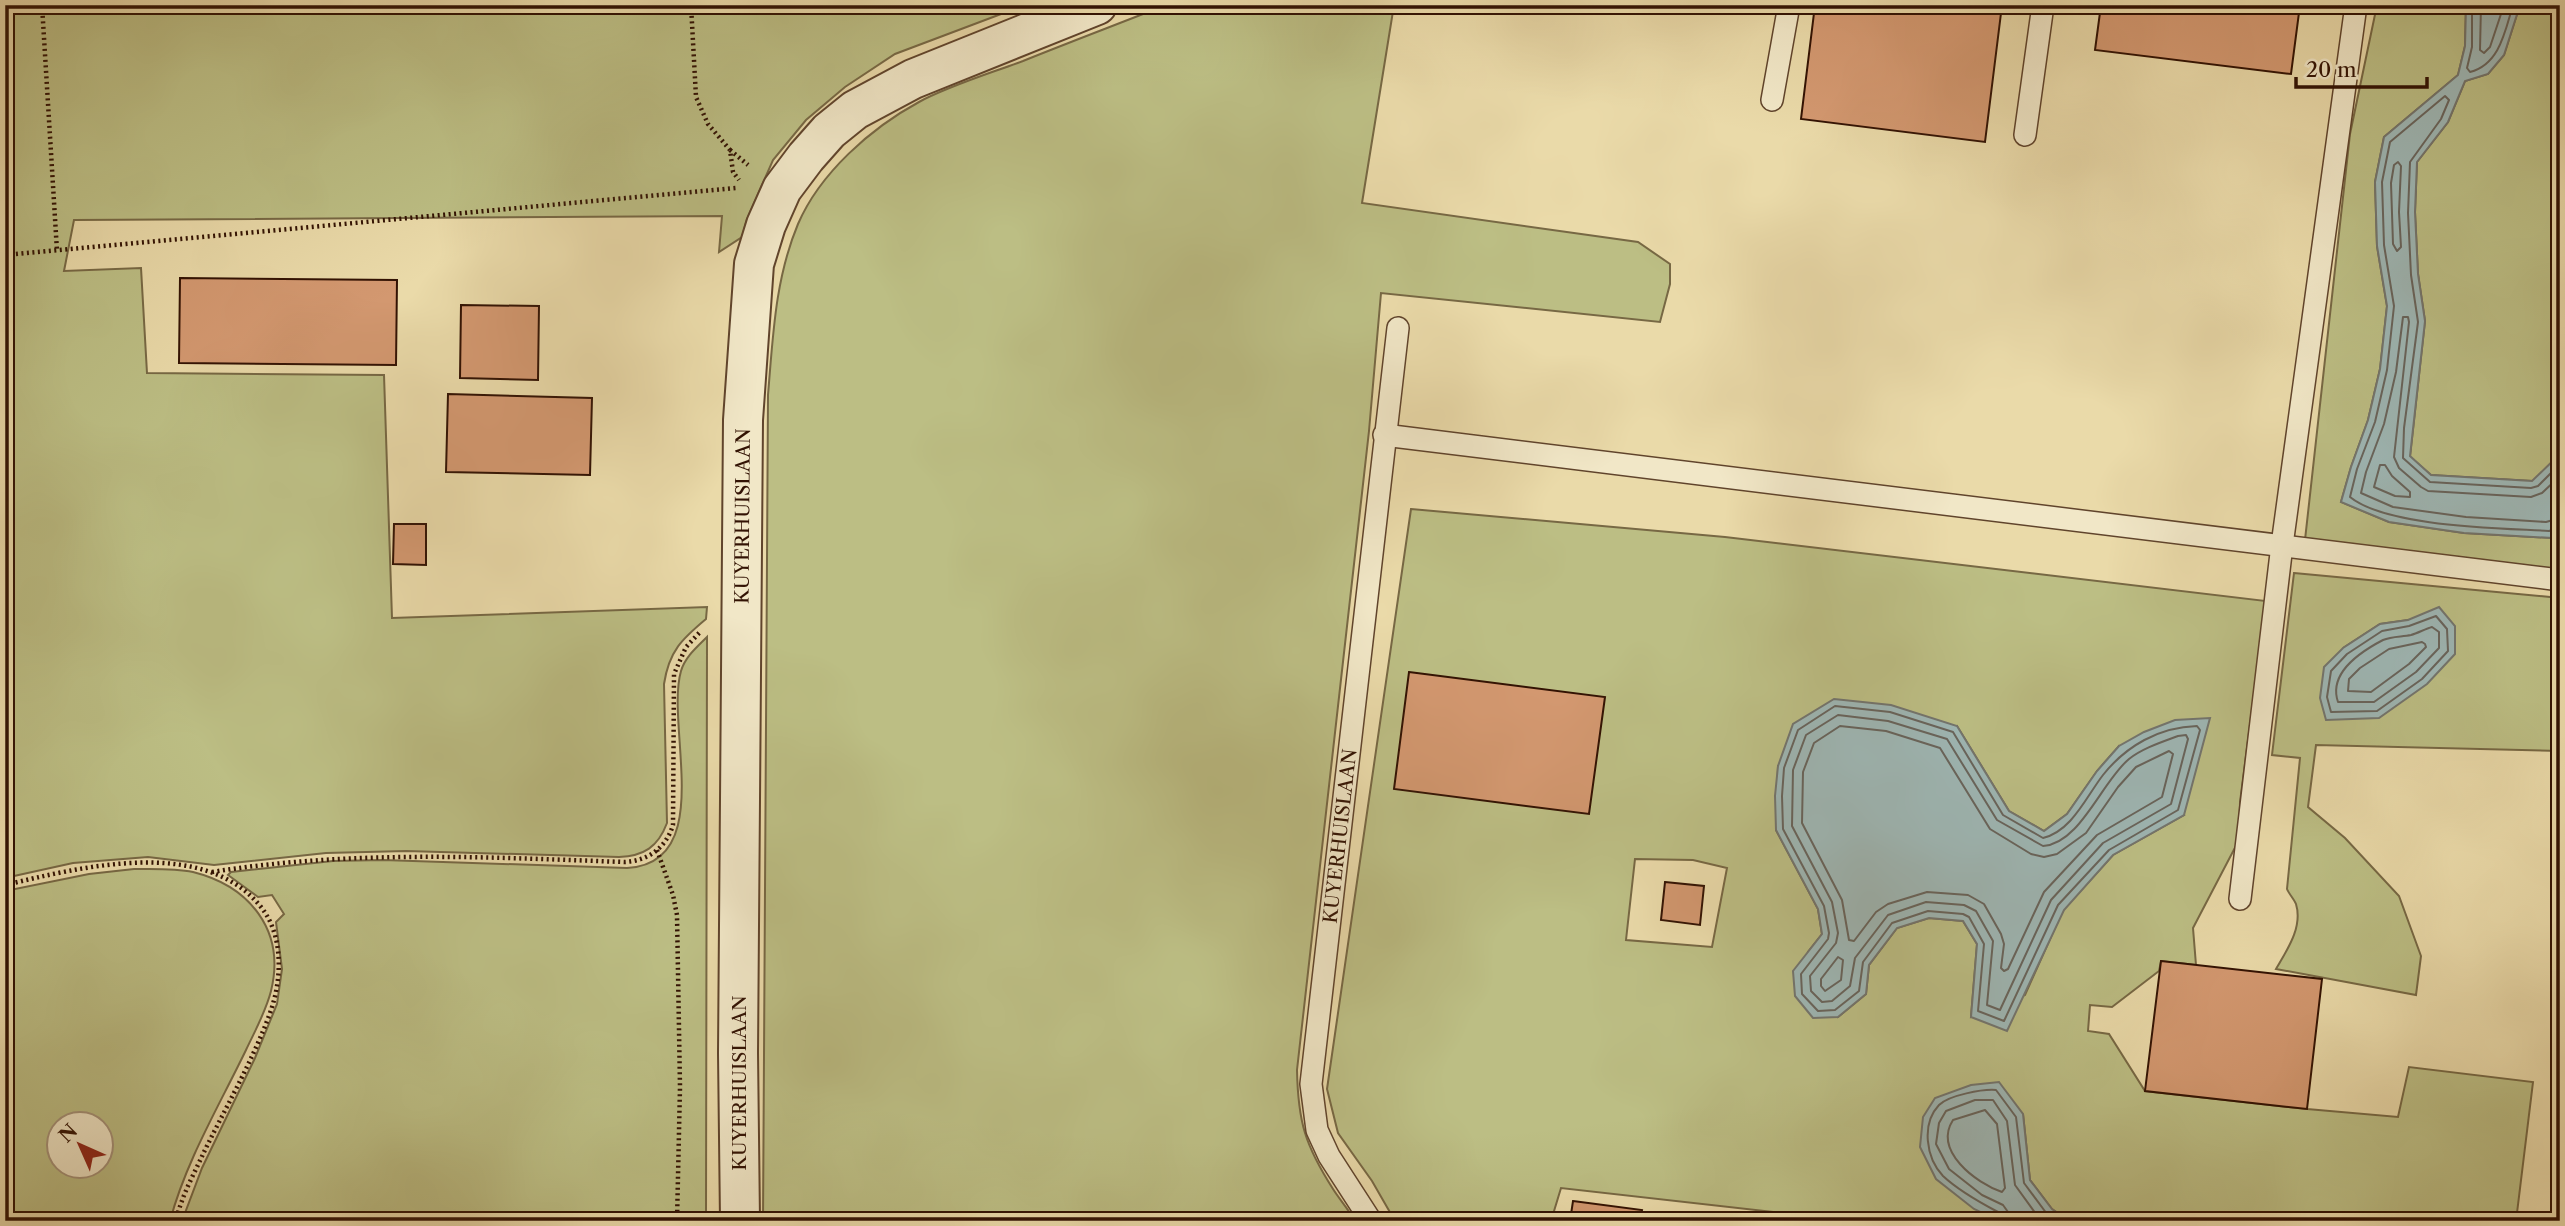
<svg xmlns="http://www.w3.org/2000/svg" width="2565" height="1226" viewBox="0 0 2565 1226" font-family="'Libre Caslon Text',serif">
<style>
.green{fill:#bcbe84;stroke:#776844;stroke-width:2;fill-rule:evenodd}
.water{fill:#9eb7b5;stroke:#73756e;stroke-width:2}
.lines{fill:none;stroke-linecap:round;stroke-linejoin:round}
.shore{stroke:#68645c;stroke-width:2}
.building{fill:#d39870;stroke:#321203;stroke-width:2}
.service-casing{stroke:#60442c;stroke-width:24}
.tertiary-casing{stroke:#60442c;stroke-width:42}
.path{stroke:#321203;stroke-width:4.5;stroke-dasharray:2 3.5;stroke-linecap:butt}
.service{stroke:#f1e7c7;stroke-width:21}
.tertiary{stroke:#f1e7c7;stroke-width:38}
.labels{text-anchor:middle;stroke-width:7;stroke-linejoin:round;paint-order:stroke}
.street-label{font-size:19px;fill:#321203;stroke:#f1e7c7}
</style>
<rect width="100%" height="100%" fill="#eadaa9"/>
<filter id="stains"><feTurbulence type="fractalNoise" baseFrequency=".00286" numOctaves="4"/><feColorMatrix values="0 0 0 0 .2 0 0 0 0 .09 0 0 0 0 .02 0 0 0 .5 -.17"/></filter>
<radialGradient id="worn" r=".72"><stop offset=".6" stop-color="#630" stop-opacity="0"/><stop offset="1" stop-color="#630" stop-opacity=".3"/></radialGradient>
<g class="green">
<path d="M5,5H1025L895,54L845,87L806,120L773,160L747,219L742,237L719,252L722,216L74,220L64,271L141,268L147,373L384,375L392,618L707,607L706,619C682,639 669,651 664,684L667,823C658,847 644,856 619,857L406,851L326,853L214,865L148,857L73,863L5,878Z"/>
<path d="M1166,5H1394L1362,203L1638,242L1670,264V284L1660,322L1381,293L1369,431L1297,1070C1298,1122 1305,1145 1333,1189C1340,1200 1349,1210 1355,1221H763L768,395C773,336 775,279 798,224C820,173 871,128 919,102C948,86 991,73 1023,61C1070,42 1118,24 1166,5Z"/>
<path d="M2377,5H2466L2465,46L2458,75L2384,137L2375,182L2377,246L2387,306L2380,369L2368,420L2351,467L2341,502L2389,522L2464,533L2553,538L2560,531V572L2305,540L2350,134Z"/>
<path d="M2520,5H2560V454L2533,481L2431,475L2410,457L2425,321L2418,274L2415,212L2417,162L2448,122L2465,81L2488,74L2504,55Z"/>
<path d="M1411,509L1725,537L2266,601L2240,802L2239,840L2193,928L2196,965L2161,961L2159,971L2112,1007L2090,1005L2088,1031L2109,1034L2145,1091L2307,1109L2398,1117L2409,1067L2533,1082L2516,1221H2069L2052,1209L2030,1180L2023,1114L1999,1221H1809V1216L1561,1188L1551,1221H1395L1372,1181L1338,1133L1327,1089ZM1957,726L2009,811L2044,831L2067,814L2097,771L2119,746L2184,815L2113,855L2063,910L2025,995L1971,1017L1977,944L1963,921L1929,918L1897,928L1869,965L1866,994L1838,1017L1808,952L1822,934L1818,909L1776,830L1778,766ZM1635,859L1693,860L1727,868L1712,947L1626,940Z"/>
<path d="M2294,573L2560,598V751L2316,745L2308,807L2345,838L2399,896L2421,956L2416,995L2276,969C2287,950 2303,927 2296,904C2294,899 2289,894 2287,889L2300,758L2272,755ZM2408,620L2343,648L2380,624Z"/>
<path d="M707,637L706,1221H182L202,1168L255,1058L277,1004L282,969L276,922L284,914L272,895L258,897L228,875L231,872L333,861L383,860L627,868C717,863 665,726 681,671C685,657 697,647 707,637Z"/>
<path d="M134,869C153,869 174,868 193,872C249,886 286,930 271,991C266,1011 255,1031 246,1050C219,1106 186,1161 170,1221H5V891L89,874ZM102,1124V1166H60V1124Z"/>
</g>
<g class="water">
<path d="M2466,5H2520L2504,55L2488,74L2465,81L2448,122L2417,162L2415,212L2418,274L2425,321L2410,456L2431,475L2532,481L2560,454V531L2553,538L2464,533L2389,522L2341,502L2351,467L2368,420L2380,369L2387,306L2377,246L2375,182L2384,137L2458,75L2465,46Z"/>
<path d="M2439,607L2455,626V654L2427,684L2379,718L2326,720L2320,698L2324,667L2343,648L2380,624L2408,620Z"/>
<path d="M1834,699L1891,705L1957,726L2009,811L2044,831L2067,814L2097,771L2119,746L2144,732L2175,720L2210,718L2184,815L2113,855L2064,910L2007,1031L1971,1017L1977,944L1963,921L1929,918L1897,928L1869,965L1866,994L1838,1017L1813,1018L1795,996L1793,971L1822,934L1818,909L1776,830L1775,796L1778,766L1793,724Z"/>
<path d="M1999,1082L2023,1114L2030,1180L2052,1209L2069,1221H1999L1974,1209L1936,1179L1920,1147L1923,1117L1935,1098L1971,1085Z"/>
</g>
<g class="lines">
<g class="shore">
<path d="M2472,5V47L2467,68L2470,72C2500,64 2505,31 2513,5"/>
<path d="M2481,5L2480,50L2484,53L2490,47L2504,5"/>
<path d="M2398,162L2401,166L2399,212L2401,247L2397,251L2393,244L2391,183L2394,165Z"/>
<path d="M2560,464L2538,486L2531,488L2430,482L2403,458L2404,428L2418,322L2411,275L2408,213L2410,162L2441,119L2449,100L2445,96L2390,142L2382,182L2384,245L2394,306L2387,370L2375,422L2357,469L2350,497C2387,527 2500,528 2549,531L2560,527"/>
<path d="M2380,465H2385L2392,476L2410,492V497L2395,496L2374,487Z"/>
<path d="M2560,476L2542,493L2531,497L2428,491L2421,487L2399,468L2394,457L2409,322L2408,317H2403L2396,372L2384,424L2366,472L2361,493L2393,507L2466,517L2546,522L2560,518"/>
<path d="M2436,616L2447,629L2448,651L2422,679L2377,711L2331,712L2327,697L2331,671L2347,654L2382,631L2409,626Z"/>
<path d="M2432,627L2439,632V648L2416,672L2374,702H2338C2328,673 2360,652 2383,640C2392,636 2402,637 2411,635C2418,633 2425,629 2432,627Z"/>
<path d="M2422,642L2425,644L2426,647L2409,664L2371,692L2348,691L2349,679L2360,668L2389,649Z"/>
<path d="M1835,706L1890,712L1953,732L2003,815L2043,838C2072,831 2086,797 2103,775C2126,746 2159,727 2197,726L2200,730L2178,810L2109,850L2058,905L2004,1021L1978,1011L1984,944L1969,917L1963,914L1928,911L1892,923L1863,962L1859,991L1835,1010L1818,1011L1802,994L1801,974L1828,939L1829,933L1824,906L1783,829L1782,796L1784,768L1798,730Z"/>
<path d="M1838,715L1888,721L1947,739L1997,820L2043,846C2080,844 2102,781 2129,759C2143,748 2162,742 2178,736L2186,735L2188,739L2171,804L2103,843L2051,900L2000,1010L1987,1005L1993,941L1976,911L1964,905L1926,902L1888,915L1855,958L1850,986L1832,1001L1822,1002L1811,991L1810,976L1836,943L1838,933L1832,902L1792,826L1793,770L1806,735Z"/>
<path d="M1840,726L1886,731L1940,748L1990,829L2031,854L2044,857L2057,854L2086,833L2118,787L2136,767L2169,751L2173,754L2162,797L2097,835L2044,892L2008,969L2004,971L2001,968L2004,944L2001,934L1984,904L1968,895L1927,892L1888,904L1876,912L1854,941L1849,940L1842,900L1802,823L1803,772L1814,743Z"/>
<path d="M1838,957L1843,960L1841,980L1825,991L1821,986V979Z"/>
<path d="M1985,1110L1997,1124L2005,1188L2002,1192C1976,1183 1933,1151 1953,1120Z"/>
<path d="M2001,1221L1998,1212C1979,1202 1959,1191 1943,1176C1926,1158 1921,1124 1939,1105C1949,1095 1983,1089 1996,1090L2016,1117L2024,1183L2047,1214L2057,1221"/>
<path d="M2010,1221L2008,1212L2003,1205L1982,1195L1949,1169L1936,1144L1939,1123L1946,1111L1975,1100H1993L2007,1121L2015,1185L2041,1221"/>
</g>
</g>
<g class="building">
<path d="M1815,5H2002L1985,142L1801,119Z"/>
<path d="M2101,5H2300L2291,74L2095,50Z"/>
<path d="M180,278L397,280L396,365L179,363Z"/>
<path d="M461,305L539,306L538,380L460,378Z"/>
<path d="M448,394L592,398L590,475L446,472Z"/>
<path d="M394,524H426V565L393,564Z"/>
<path d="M1409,672L1605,697L1589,814L1394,789Z"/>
<path d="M1665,882L1704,886L1700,925L1661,920Z"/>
<path d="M2161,961L2322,979L2307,1109L2145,1091Z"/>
<path d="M1573,1201L1642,1210L1640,1221H1570Z"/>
</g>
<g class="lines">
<g class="service-casing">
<g id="service">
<path d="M1772,100L1789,5"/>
<path d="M2025,135L2043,5"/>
<path d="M1384,435L2560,580"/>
<path d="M2240,899L2282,545L2356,5"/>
<path id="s1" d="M1371,1221L1329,1156L1317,1130L1311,1084L1398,328"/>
</g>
</g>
<g class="tertiary-casing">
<g id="tertiary">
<path id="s2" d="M740,1221L738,1053L743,420L754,264L766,225L782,189L806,157L829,131L855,110L913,79L1097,5"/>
</g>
</g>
<g class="path">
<path d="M42,5L57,251"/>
<path d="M691,5L696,97L708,124L730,150L733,172L739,180"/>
<path d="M730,150L748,165"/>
<path d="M5,255L736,188"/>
<path d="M657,850L673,895L677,915L680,1087L677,1221"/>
<path d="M212,872C349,850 486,857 624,862C648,861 666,848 673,825L674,674L686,647L700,632"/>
<path d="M5,885C81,867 204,836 261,907C284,936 282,980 270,1013C253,1060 226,1107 204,1152C194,1174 181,1197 176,1221"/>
</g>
<use href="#service" class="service"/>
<use href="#tertiary" class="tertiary"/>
</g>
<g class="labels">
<g class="street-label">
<text dy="7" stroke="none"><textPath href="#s2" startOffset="705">KUYERHUISLAAN</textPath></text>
<text dy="7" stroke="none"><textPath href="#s1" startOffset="402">KUYERHUISLAAN</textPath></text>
<text transform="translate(739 1083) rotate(-90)" y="7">KUYERHUISLAAN</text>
</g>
</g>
<rect width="2565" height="1226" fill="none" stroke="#eadaa9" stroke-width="28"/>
<rect x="7" y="7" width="2551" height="1212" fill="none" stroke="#321203" stroke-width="3.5"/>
<rect x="14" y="14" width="2537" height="1198" fill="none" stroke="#321203" stroke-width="2"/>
<g transform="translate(80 1145) rotate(315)"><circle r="33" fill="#f1e7c7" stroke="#a59279" stroke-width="2"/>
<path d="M0-5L12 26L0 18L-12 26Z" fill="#8f2418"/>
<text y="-10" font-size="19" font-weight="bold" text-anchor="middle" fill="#321203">N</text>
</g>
<path d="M2296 77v10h131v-10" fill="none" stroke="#321203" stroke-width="3.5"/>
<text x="2306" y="77" font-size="21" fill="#321203" stroke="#f1e7c7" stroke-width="5" paint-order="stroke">20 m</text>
<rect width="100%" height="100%" filter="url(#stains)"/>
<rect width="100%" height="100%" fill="url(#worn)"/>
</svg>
